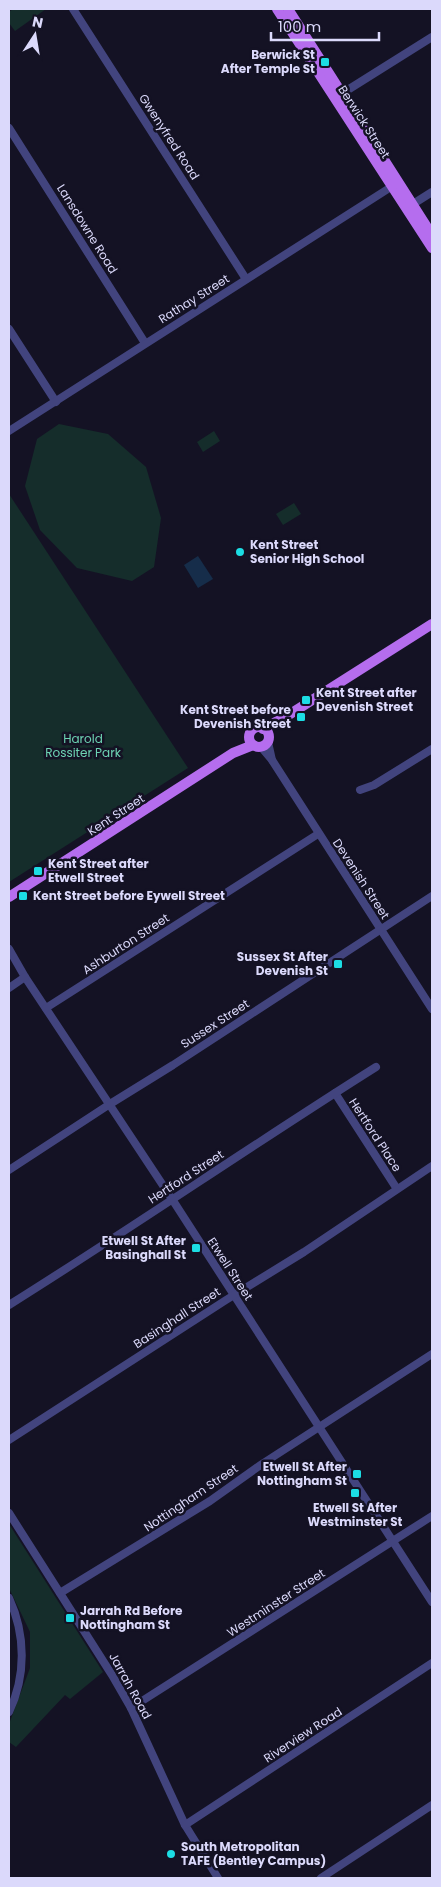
<svg xmlns="http://www.w3.org/2000/svg" width="441" height="1887" viewBox="0 0 441 1887" font-family="Poppins,sans-serif">
<style>
.green{fill:#152d2b}
.water{fill:#162d4a}
.lines{fill:none;stroke-linecap:round;stroke-linejoin:round}
.minor{stroke:#42447e;stroke-width:8}
.major{stroke:#b56dee;stroke-width:10}
.poi-dot{fill:#1cdde4;stroke:#141224;stroke-width:2}
.labels{text-anchor:middle;stroke-width:5;stroke-linejoin:round;paint-order:stroke}
.poi-label{font-size:12px;font-weight:bold;fill:#dbd9fb;stroke:#141224;text-anchor:start}
.street-label{font-size:12px;fill:#dbd9fb;stroke:#141224}
.park-label{font-size:12px;fill:#6dd3b3;stroke:#141224}
</style>
<rect width="100%" height="100%" fill="#141224"/>
<g class="green">
<path d="M13,9H46L15,31L9,23V12Z"/>
<path d="M59,424L108,434L146,467L161,518L154,567L132,581L77,568L40,530L25,486L37,439Z"/>
<path d="M214,431L220,441L203,452L197,442Z"/>
<path d="M9,494L188,768L9,882Z"/>
<path d="M294,503L301,514L283,525L276,514Z"/>
<path d="M9,1524L103,1672L70,1699L65,1695L16,1747L9,1742V1724L30,1668V1632L9,1588Z"/>
</g>
<path class="water" d="M198,556L213,579L198,588L184,565Z"/>
<g class="lines">
<g class="minor">
<path d="M73,9L246,279"/>
<path d="M338,96L432,37"/>
<path d="M9,128L145,343"/>
<path d="M413,204L432,192"/>
<path d="M9,329L56,402"/>
<path d="M9,431L391,187"/>
<path d="M268,742L272,760"/>
<path d="M261,747L272,760L432,1009"/>
<path d="M360,790L374,785L432,749"/>
<path d="M9,949L25,977L172,1199L432,1602"/>
<path d="M9,988L25,977"/>
<path d="M46,1008L318,834"/>
<path d="M335,1093L397,1189"/>
<path d="M9,1170L110,1104L173,1065L432,896"/>
<path d="M9,1305C132,1228 252,1145 376,1067"/>
<path d="M9,1440L226,1300L304,1252L432,1166"/>
<path d="M9,1513L112,1675L131,1708L185,1825L218,1878"/>
<path d="M60,1593L210,1501L262,1464L432,1354"/>
<path d="M9,1598C26,1635 26,1676 9,1712"/>
<path d="M131,1708L432,1516"/>
<path d="M185,1825L432,1663"/>
<path d="M321,1878L432,1805"/>
</g>
<g class="major">
<path d="M277,9L432,248"/>
<path d="M288,9L432,235"/>
<circle cx="259" cy="737" r="10"/>
<path d="M263,729L287,716L432,624"/>
<path d="M9,897L233,753L253,745"/>
</g>
</g>
<g class="poi-dot">
<rect x="320" y="57" width="10" height="10" rx="2.5"/>
<circle cx="240" cy="552" r="5"/>
<rect x="301" y="695" width="10" height="10" rx="2.5"/>
<rect x="296" y="712" width="10" height="10" rx="2.5"/>
<rect x="33" y="866" width="10" height="10" rx="2.5"/>
<rect x="18" y="891" width="10" height="10" rx="2.5"/>
<rect x="333" y="959" width="10" height="10" rx="2.5"/>
<rect x="191" y="1243" width="10" height="10" rx="2.5"/>
<rect x="352" y="1469" width="10" height="10" rx="2.5"/>
<rect x="350" y="1488" width="10" height="10" rx="2.5"/>
<rect x="65" y="1613" width="10" height="10" rx="2.5"/>
<circle cx="171" cy="1854" r="5"/>
</g>
<g class="labels">
<g class="poi-label">
<text x="315" y="59" text-anchor="end">Berwick St<tspan x="315" dy="14">After Temple St</tspan></text>
<text x="250" y="549">Kent Street<tspan x="250" dy="14">Senior High School</tspan></text>
<text x="316" y="697">Kent Street after<tspan x="316" dy="14">Devenish Street</tspan></text>
<text x="291" y="714" text-anchor="end">Kent Street before<tspan x="291" dy="14">Devenish Street</tspan></text>
<text x="48" y="868">Kent Street after<tspan x="48" dy="14">Etwell Street</tspan></text>
<text x="33" y="900">Kent Street before Eywell Street</text>
<text x="328" y="961" text-anchor="end">Sussex St After<tspan x="328" dy="14">Devenish St</tspan></text>
<text x="186" y="1245" text-anchor="end">Etwell St After<tspan x="186" dy="14">Basinghall St</tspan></text>
<text x="347" y="1471" text-anchor="end">Etwell St After<tspan x="347" dy="14">Nottingham St</tspan></text>
<text x="355" y="1512" text-anchor="middle">Etwell St After<tspan x="355" dy="14">Westminster St</tspan></text>
<text x="80" y="1615">Jarrah Rd Before<tspan x="80" dy="14">Nottingham St</tspan></text>
<text x="181" y="1851">South Metropolitan<tspan x="181" dy="14">TAFE (Bentley Campus)</tspan></text>
</g>
<g class="street-label">
<text transform="translate(364 122) rotate(57)" y="4">Berwick Street</text>
<text transform="translate(169 137) rotate(57)" y="4">Gwenyfred Road</text>
<text transform="translate(87 229) rotate(58)" y="4">Lansdowne Road</text>
<text transform="translate(194 299) rotate(-32)" y="4">Rathay Street</text>
<text transform="translate(116 815) rotate(-33)" y="4">Kent Street</text>
<text transform="translate(361 879) rotate(57)" y="4">Devenish Street</text>
<text transform="translate(126 944) rotate(-33)" y="4">Ashburton Street</text>
<text transform="translate(215 1024) rotate(-33)" y="4">Sussex Street</text>
<text transform="translate(375 1135) rotate(57)" y="4">Hertford Place</text>
<text transform="translate(186 1177) rotate(-33)" y="4">Hertford Street</text>
<text transform="translate(230 1269) rotate(57)" y="4">Etwell Street</text>
<text transform="translate(177 1318) rotate(-33)" y="4">Basinghall Street</text>
<text transform="translate(191 1498) rotate(-34)" y="4">Nottingham Street</text>
<text transform="translate(276 1603) rotate(-33)" y="4">Westminster Street</text>
<text transform="translate(130 1686) rotate(61)" y="4">Jarrah Road</text>
<text transform="translate(303 1735) rotate(-33)" y="4">Riverview Road</text>
</g>
<g class="park-label">
<text x="83" y="743">Harold<tspan x="83" dy="14">Rossiter Park</tspan></text>
</g>
</g>
<rect width="441" height="1887" fill="none" stroke="#dbd9fb" stroke-width="20"/>
<g transform="translate(35 35) rotate(12)" stroke="#141224" stroke-width="4" paint-order="stroke">
<path d="M0-4L9 19L0 12L-9 19Z" fill="#dbd9fb"/>
<text y="-8" font-size="14" font-weight="bold" text-anchor="middle" fill="#dbd9fb">N</text>
</g>
<path d="M271 32v8h108v-8" fill="none" stroke="#dbd9fb" stroke-width="2.5"/>
<text x="278" y="32" font-size="15" fill="#dbd9fb" stroke="#141224" stroke-width="4" paint-order="stroke">100 m</text>
</svg>
